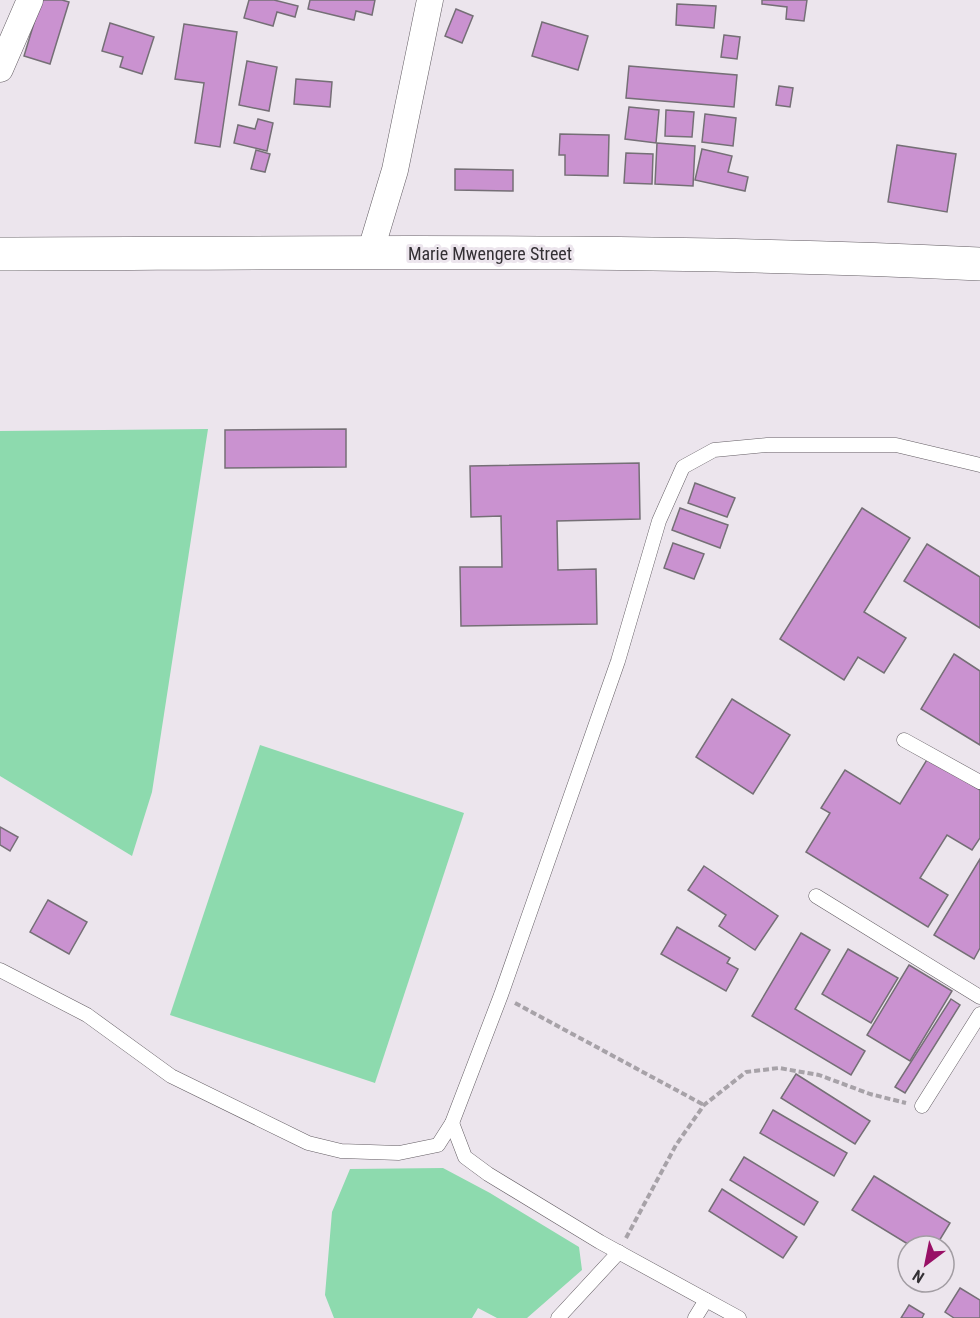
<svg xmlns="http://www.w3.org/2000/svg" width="980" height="1318" viewBox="0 0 980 1318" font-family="'Roboto Condensed',sans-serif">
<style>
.green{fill:#8ddaae}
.building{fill:#ca92d0;stroke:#756f76;stroke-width:1.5}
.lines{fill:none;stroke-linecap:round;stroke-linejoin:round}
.lane-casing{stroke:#645e64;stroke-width:15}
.street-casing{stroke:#645e64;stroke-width:27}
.secondary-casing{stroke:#645e64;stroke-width:34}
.path{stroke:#a7a2a8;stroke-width:4;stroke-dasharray:6 3;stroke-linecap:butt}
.lane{stroke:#fff;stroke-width:14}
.street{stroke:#fff;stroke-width:26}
.secondary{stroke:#fff;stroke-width:33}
.labels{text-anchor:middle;stroke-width:6;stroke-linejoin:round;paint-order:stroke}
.street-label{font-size:18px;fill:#333034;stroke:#ece5ed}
</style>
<rect width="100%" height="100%" fill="#ece5ed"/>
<g class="green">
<path d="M208,429L152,792L132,856L0,776V431Z"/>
<path d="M260,745L464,813L375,1083L170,1015Z"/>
<path d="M443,1168L490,1193L579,1247L582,1270L527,1318H497L478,1308L472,1318H334L325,1295L332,1212L350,1169Z"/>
</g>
<g class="building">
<path d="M41,0H62L69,2L50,64L24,56Z"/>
<path d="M249,0H274L298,6L295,17L277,12L273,26L244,18Z"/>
<path d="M310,0H375L372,15L356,11L354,20L308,9Z"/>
<path d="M762,0H807L804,21L786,19L787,7L762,4Z"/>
<path d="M677,4L716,6L714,28L676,25Z"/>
<path d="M456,9L473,16L462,43L445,36Z"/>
<path d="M542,22L588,36L578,70L532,56Z"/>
<path d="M110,23L154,37L142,74L120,67L123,57L102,51Z"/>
<path d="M184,24L237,32L220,147L195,143L204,83L175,79Z"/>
<path d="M724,35L740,37L737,59L721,57Z"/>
<path d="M247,61L277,67L269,111L239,105Z"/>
<path d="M629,66L737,75L734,107L626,98Z"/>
<path d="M296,79L332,82L330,107L294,104Z"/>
<path d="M779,86L793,88L790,107L776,105Z"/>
<path d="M629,107L659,110L656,143L625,139Z"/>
<path d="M666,110L694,112L692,137L665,136Z"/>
<path d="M705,114L736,118L733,146L702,142Z"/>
<path d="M258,119L273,123L267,151L234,143L238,125L255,129Z"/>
<path d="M560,134L609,135L608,176L565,175V155H559Z"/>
<path d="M657,143L695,146L693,186L655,184Z"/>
<path d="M897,145L956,154L947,212L888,202Z"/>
<path d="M702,149L732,156L728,172L748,177L745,191L695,180Z"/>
<path d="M256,150L270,154L265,172L251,169Z"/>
<path d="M626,153L653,154L652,184L624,183Z"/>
<path d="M455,169L513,170V191L455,190Z"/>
<path d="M346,429V467L225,468V430Z"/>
<path d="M639,463L640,519L557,521L558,570L596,569L597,624L461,626L460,567H502L501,516L471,517L470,466Z"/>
<path d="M695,483L735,498L727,517L688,503Z"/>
<path d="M680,508L728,525L720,548L672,530Z"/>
<path d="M862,508L910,538L864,612L906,638L884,673L858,657L844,680L780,639Z"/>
<path d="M673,543L704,554L694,579L664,568Z"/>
<path d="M927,544L980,577V628L904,581Z"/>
<path d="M954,654L980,671V745L921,709Z"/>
<path d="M732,699L790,735L753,794L696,757Z"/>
<path d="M928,758L980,790V838L972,850L947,835L920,878L948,895L928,927L806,852L830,813L821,808L845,770L900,804Z"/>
<path d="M0,827L18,837L10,851L0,845Z"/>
<path d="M980,859V948L974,959L934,935Z"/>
<path d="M704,866L778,916L755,950L719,926L726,915L688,890Z"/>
<path d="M48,900L87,922L69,954L30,932Z"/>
<path d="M677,927L730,958L727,963L738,969L726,991L661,954Z"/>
<path d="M801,933L830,950L795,1009L865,1051L851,1075L752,1016Z"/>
<path d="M848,949L898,978L871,1023L822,994Z"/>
<path d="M909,965L952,991L910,1061L867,1035Z"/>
<path d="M951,999L960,1005L905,1093L895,1087Z"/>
<path d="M796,1074L870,1121L855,1144L781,1098Z"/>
<path d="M773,1110L847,1153L834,1176L760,1133Z"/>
<path d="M744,1157L818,1202L804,1225L730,1180Z"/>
<path d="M874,1176L950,1223L936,1246H911L852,1210Z"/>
<path d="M722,1189L797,1237L783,1258L709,1211Z"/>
<path d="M960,1288L980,1300V1318H954L945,1312Z"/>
<path d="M909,1305L924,1314L922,1318H901Z"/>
</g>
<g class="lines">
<g class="lane-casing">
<g id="lane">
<path d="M904,740L980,782"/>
<path d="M816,896L980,997"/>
<path d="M0,970L87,1015L171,1076L308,1143L341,1151L399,1153L438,1145L452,1123L501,995L618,661L659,521L683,467L714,450L767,445H896L980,465"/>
<path d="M922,1106L980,1014"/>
<path d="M452,1123L465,1157L488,1174L600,1242L739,1318"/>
<path d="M558,1318L619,1252"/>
<path d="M695,1318L706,1300"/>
</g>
</g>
<g class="street-casing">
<g id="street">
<path d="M0,69L30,0"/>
<path d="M370,253L395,170L430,0"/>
</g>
</g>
<g class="secondary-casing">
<path id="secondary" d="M0,254C327,253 654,248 980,264"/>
</g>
<g class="path">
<path d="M515,1003L704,1105"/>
<path d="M626,1238L676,1145L704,1105L746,1072L779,1068L819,1075L870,1094L906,1103"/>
</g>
<use href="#lane" class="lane"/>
<use href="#street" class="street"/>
<use href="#secondary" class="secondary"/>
</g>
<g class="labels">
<g class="street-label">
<text x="490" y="260">Marie Mwengere Street</text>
</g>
</g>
<g transform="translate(926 1264) rotate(212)"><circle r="28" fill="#ece5ed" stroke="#a29da3" stroke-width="1.5"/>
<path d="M0-4.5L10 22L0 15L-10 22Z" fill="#981066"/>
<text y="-9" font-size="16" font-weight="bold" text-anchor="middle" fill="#333034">N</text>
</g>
</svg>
